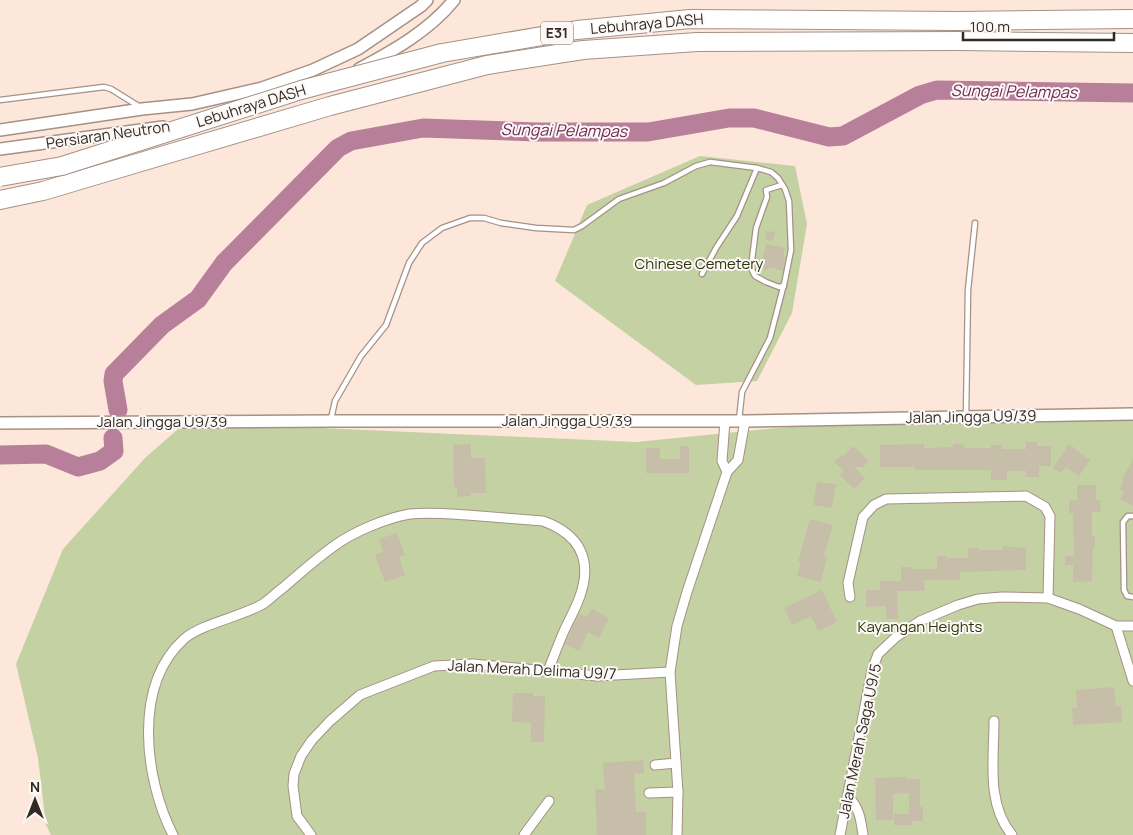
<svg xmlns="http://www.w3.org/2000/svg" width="1133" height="835" viewBox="0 0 1133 835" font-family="Manrope,sans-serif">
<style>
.green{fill:#c4d1a2}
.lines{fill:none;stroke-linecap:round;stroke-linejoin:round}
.river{stroke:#b87f9b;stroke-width:19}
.building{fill:#c7bea9}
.service-casing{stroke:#a59185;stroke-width:7}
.minor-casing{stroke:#a59185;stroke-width:11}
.tertiary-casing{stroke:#a59185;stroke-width:14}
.motorway-casing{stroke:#a59185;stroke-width:20}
.service{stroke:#fff;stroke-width:4.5}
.minor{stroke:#fff;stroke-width:9}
.tertiary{stroke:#fff;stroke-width:11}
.motorway{stroke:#fff;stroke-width:18}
.motorway-bridge-casing{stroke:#a59185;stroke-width:20;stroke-linecap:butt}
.motorway-bridge{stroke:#fff;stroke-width:18}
.labels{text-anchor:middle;stroke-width:4;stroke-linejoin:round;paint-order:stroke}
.shield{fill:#fcf8f5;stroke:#6f6863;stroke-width:1}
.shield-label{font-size:14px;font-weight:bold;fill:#322a25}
.street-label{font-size:15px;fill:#322a25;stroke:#fcf8f5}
.park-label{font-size:15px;fill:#2d360a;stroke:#fcf8f5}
.water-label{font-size:16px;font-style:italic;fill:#6f2950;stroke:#fcf8f5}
</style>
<rect width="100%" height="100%" fill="#fde7da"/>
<g class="green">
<path d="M700,156L795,166L807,224L792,313L757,381L696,385L555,281L587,205Z"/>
<path d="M1133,416V835H51L46,825L38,758L16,664L63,549L145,458L186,422L636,442L869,419Z"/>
</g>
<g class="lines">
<g class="river">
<path d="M118,410L113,381L114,374L162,325L198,299L224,263L338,148L351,141L423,128L537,132H648L729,118H754L829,137L843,136L920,95L937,90L1133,93"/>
<path d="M0,455L46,454L78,467L100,461L114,451L113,438"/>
</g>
</g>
<g class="building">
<path d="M767,231L775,232L773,241L765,239Z"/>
<path d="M766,244L785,248L783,257L785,258L783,271L769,267L768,270L760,269Z"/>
<path d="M1026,442H1037V446H1051V466H1039V477H1026V471H1007V480H991V470H915V467H880V445L924,444V448L953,447V444H963L964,448H991V445H1002V449H1026Z"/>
<path d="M471,444V458H485L486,493H471V496L457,497V487H454L453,445Z"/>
<path d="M1069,444L1090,460L1079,476L1066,467L1061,473L1053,468Z"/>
<path d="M680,446H689V473H646V448H660V459H680Z"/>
<path d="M853,446L869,461L863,467H854L865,478L854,489L840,475L844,471L834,462L841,455L842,457Z"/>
<path d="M1133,459V506L1120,499L1124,492L1120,490L1123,483L1122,479Z"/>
<path d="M817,482L836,484L832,508L813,505Z"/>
<path d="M1077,485H1096V500H1100L1101,512H1092V536H1095V547H1093L1092,581L1073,582V565H1065V556H1074L1073,513H1069V501L1077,500Z"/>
<path d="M810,519L833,525L824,556L827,557L821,582L797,576L801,562H798Z"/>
<path d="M397,533L405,555L399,557L405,575L385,582L375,555L383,552L379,539Z"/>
<path d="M1003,546L1026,548V570L960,572V580H924L925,591H897L898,619H886V606L866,607V590H880V581H901V567H911V569H937V556H946V558H968V548H978V550H1003Z"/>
<path d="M822,590L837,622L818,631L811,616L792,625L784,608Z"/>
<path d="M592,609L609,618L599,638L588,632L579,651L565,644L579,614L587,617Z"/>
<path d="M1114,687L1116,707L1121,706L1122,722L1073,725L1072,708H1077L1076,690Z"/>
<path d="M513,693H533V696H545L544,742H531V723L512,722Z"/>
<path d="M643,760L644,773L634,774L636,812H646V835H597L595,789H605L603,763Z"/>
<path d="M906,777V779H920V807H923V821H912V825H894V814H909V793L893,794V820H876L875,778Z"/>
</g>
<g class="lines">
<g class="service-casing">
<g id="service">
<path d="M0,100L104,87L111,89L140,107"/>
<path d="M782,185L766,190L767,197L756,228L752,260V270L755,276L766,282L779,287L784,286"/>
<path d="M702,274L716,248L737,216L757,168"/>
<path d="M966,416L968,290L975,223"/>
<path d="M331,419L335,401L361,356L386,325L409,263L422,243L442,228L470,218H484L501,223L536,228L574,230L582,226L619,199L664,183L696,166L710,162L757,168L771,172L778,178L785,189L789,201L791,250L785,280L770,338L742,392L739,420"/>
<path d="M1133,516H1128L1123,522L1124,590L1127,596L1133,597"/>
</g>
</g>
<g class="minor-casing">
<g id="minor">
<path d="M725,421L722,461L727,472"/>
<path d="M850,597L848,583L863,517L874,505L886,499L1026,496L1045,507L1050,516L1048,598"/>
<path d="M1116,626L1133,681"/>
<path d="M994,721C994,759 986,804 1012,835"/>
<path d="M655,765L676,763"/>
<path d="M649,793L678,792"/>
<path d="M847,796C859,806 861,820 863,835"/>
<path d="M173,835C145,780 132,686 184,639C201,624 240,617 263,604C270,599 277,592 284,587C300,573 316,559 334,546C353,532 386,518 410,514C429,512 448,514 467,515C492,517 518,519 543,521C579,534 593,559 580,596C576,608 569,620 564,631C558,645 553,658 548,671"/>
<path d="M311,835L297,816L293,786L294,774L301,756L312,740L330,721L360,695L434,666L473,664L597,676L670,672"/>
<path d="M524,835L549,801"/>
<path d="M677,835L678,792L670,672L677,626L687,592L727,472L738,460L745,421"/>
<path d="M840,835L872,670L878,654L896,637L920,621L958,605L978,599L1002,597L1048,598L1079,609L1116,626H1133"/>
</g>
</g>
<g class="tertiary-casing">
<g id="tertiary">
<path d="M359,69C393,51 430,30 454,0"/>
<path d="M0,130L142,109L192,104L262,88L313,70L358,49L421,6L427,0"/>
<path d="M0,149L163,127"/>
<path d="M0,423L330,421H745L1133,414"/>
</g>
</g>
<g class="motorway-casing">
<path id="motorway" d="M0,200L43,191L330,106L487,65L583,50L697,42L959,41L1133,43"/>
</g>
<use href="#service" class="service"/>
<use href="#minor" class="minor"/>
<use href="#tertiary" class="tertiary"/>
<use href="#motorway" class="motorway"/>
<g class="motorway-bridge-casing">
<path id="motorway-bridge" d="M0,177L62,166L301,90L442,53L577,30L690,19L957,21L1133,19"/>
</g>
<use href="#motorway-bridge" class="motorway-bridge"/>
</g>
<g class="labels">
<rect class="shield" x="541" y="21.5" width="32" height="23" rx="4"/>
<g class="shield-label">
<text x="557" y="38">E31</text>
</g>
<g class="street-label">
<text transform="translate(647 24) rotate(-5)" y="5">Lebuhraya DASH</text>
<text transform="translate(251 106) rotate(-17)" y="5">Lebuhraya DASH</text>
<text transform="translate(108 135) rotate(-8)" y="5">Persiaran Neutron</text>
<text transform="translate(971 417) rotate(-1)" y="5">Jalan Jingga U9/39</text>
<text x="567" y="426">Jalan Jingga U9/39</text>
<text x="162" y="427">Jalan Jingga U9/39</text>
<text transform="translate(532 670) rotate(3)" y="5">Jalan Merah Delima U9/7</text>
<text transform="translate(860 741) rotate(-78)" y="5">Jalan Merah Saga U9/5</text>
</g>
<g class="park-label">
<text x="699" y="269">Chinese Cemetery</text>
<text x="920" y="632">Kayangan Heights</text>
</g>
<g class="water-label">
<text transform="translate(1014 91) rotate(1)" y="6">Sungai Pelampas</text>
<text transform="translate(564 130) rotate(1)" y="6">Sungai Pelampas</text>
</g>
</g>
<g transform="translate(35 800)" stroke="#fcf8f5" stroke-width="4" paint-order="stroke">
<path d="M0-4L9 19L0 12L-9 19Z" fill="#322a25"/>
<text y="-8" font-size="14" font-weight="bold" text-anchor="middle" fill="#322a25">N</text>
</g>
<path d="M963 32v8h151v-8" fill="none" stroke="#322a25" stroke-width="2.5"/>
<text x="970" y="32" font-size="15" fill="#322a25" stroke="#fcf8f5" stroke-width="4" paint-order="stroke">100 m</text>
</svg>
